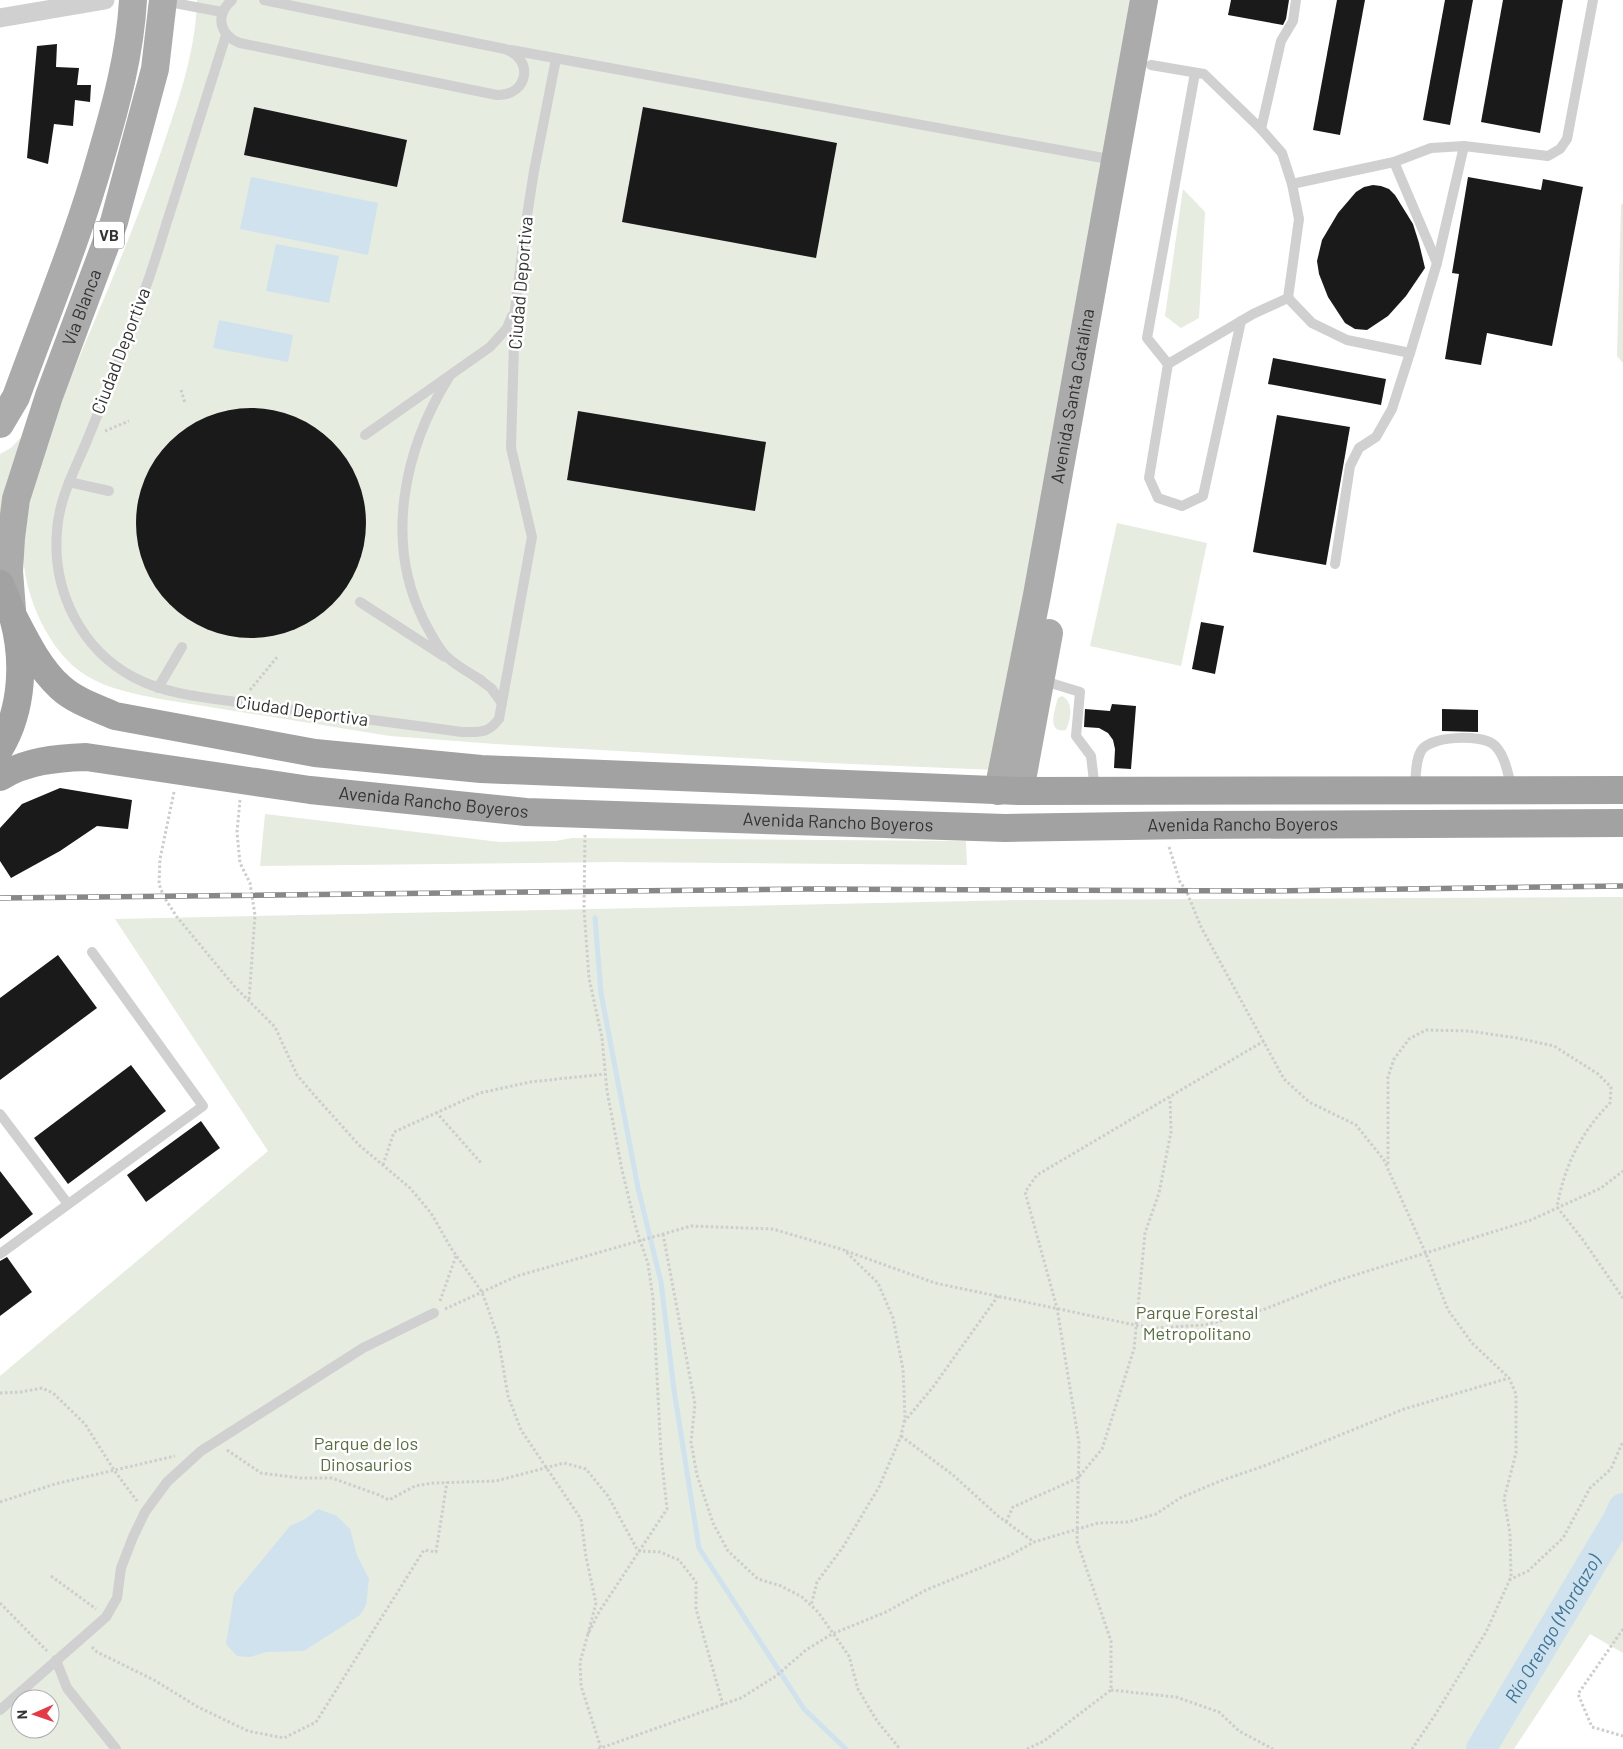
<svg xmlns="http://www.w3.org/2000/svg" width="1623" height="1749" viewBox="0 0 1623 1749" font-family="Barlow,sans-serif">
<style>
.green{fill:#e6ecdf;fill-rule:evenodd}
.water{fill:#cfe2ee}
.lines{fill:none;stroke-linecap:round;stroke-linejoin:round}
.stream{stroke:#cfe2ee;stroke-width:5}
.river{stroke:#cfe2ee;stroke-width:30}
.building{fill:#1a1a1a}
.path{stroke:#cdcdcd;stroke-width:3;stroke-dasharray:2.5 2.5;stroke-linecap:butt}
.service{stroke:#d0d0d0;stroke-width:10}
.minor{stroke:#d0d0d0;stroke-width:19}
.primary{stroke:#ababab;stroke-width:28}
.trunk{stroke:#a2a2a2;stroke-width:28}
.rail-casing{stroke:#888;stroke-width:5.5}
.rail{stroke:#fff;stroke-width:4;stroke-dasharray:11;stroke-linecap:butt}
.labels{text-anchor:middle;stroke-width:5;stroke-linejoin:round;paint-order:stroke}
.shield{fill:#fff;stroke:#707070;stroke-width:1}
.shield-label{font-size:16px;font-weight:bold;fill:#333}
.street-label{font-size:18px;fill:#333;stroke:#fff}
.park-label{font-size:18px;fill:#56703f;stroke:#fff}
.water-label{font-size:19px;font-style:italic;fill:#3f7597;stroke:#fff}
</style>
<rect width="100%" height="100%" fill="#fff"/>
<g class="green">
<path d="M197,0H1132L995,770L829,763L495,744L390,736L160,699C136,694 108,689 87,676C48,653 22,592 23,547C24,491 50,429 71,377C104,298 139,219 166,137C181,93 196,47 197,0Z"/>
<path d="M1183,189L1205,212L1199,318L1181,328L1165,316Z"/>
<path d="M1623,203V363L1617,356L1621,205Z"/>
<path d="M29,429L5,492L0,514V454L11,448Z"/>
<path d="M1117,523L1207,543L1181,666L1090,646Z"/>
<path d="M1062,696C1074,702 1071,719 1066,730C1046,734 1055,709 1058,698Z"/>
<path d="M265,814L500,842L555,841L572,838L966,841L967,865L612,862L260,866Z"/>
<path d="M1623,897V1653L1590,1634L1514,1749H0V1376L268,1151L115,919L1023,900ZM20,1699H50V1729H20Z"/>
</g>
<g class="water">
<path d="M251,177L378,203L368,255L240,229Z"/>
<path d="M276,244L339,256L329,303L266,291Z"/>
<path d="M219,320L293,335L288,362L213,348Z"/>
<path d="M318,1509L337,1516L350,1529L357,1555L369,1579L366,1605L360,1615L304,1651L266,1652L250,1657L237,1656L226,1644L234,1594L290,1526L305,1519Z"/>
</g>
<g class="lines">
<path class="stream" d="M595,918L601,993L638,1188L661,1282L674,1390L699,1548L804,1709L846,1749"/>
<path class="river" id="s1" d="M1481,1749L1617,1521L1623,1508"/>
</g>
<g class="building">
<path d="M1231,0H1289L1286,19L1283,25L1228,15Z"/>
<path d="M1337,0H1365L1340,135L1313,130Z"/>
<path d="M1445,0H1473L1450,125L1423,120Z"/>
<path d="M1503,0H1563L1540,133L1481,122Z"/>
<path d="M57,44L56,67L79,68L77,85H91L90,102L75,100L73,126L54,124L48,164L27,158L37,46Z"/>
<path d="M254,107L407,140L397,187L244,155Z"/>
<path d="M643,107L837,143L816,258L622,222Z"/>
<path d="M1468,177L1541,190L1543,179L1583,187L1552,346L1487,333L1481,365L1445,359L1459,274L1452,273Z"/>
<path d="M1373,185L1381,186L1389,189L1395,195L1413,224L1419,243L1425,268L1406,296L1388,316L1367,330L1355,329L1345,323L1328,297L1319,274L1317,261L1322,240L1338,213L1356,192L1364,187Z"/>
<path d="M1273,358L1386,379L1381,405L1268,384Z"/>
<circle cx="251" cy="523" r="115"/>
<path d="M578,411L766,442L755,511L567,480Z"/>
<path d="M1277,415L1350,427L1326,565L1253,552Z"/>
<path d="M1201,622L1224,626L1215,674L1192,669Z"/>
<path d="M1112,704L1136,706L1131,769L1114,768L1115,749L1113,740L1108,733L1099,728L1084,727L1085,709L1110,711Z"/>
<path d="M1442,709L1478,710V732L1442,731Z"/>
<path d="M60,788L132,800L128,829L97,826L60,851L11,878L0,861V828L22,804Z"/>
<path d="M58,955L97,1008L0,1080V998Z"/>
<path d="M131,1065L166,1111L68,1184L34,1138Z"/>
<path d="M201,1121L220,1148L146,1202L127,1175Z"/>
<path d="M0,1171L33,1214L0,1239Z"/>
<path d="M7,1257L32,1292L0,1316V1261Z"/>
</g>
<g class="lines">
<g class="path">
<path d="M181,390L185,403"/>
<path d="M105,431L129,421"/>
<path d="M250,690L278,656"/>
<path d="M174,792L160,859L159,884L164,897L177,917L235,987L275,1027L297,1075L315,1096L359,1145L410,1188L431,1213L451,1248L482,1292L498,1337L508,1396L521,1430L581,1519L586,1557L596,1603L588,1634"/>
<path d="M240,800L237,832L240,863L250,883L255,915L249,1000"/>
<path d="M585,835L584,909L589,978L602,1038L607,1091L622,1170L636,1228L648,1264L653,1298L661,1454L667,1509L599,1612L588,1634L580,1662L581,1686L601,1748"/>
<path d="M1169,847L1180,882L1186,890L1201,927L1284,1079L1309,1102L1356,1125L1384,1160L1426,1254L1448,1310L1472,1343L1509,1378L1516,1394V1453L1504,1499L1510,1533L1511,1577L1486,1632L1435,1715L1412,1749"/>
<path d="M436,1112L481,1163"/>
<path d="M1388,1164V1077L1394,1059L1409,1039L1426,1030L1469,1031L1517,1038L1554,1046L1598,1074L1611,1087L1610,1103C1581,1132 1564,1167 1557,1207L1583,1240L1623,1298"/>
<path d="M383,1165L394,1132L480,1093L530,1082L605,1074"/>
<path d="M663,1234L695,1404L691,1442L697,1475L713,1523L728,1551L758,1579L781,1586L802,1597L818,1612L849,1656L858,1689L877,1721L900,1749"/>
<path d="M846,1251L935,1283L1135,1325L1155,1328L1205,1325L1265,1309L1333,1282L1531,1220L1601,1188L1623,1171"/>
<path d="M440,1301L456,1256"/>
<path d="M445,1309L517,1276L691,1226L773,1229L844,1250L878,1283L893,1318L903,1369L905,1417L901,1436L879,1487L843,1547L817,1582L811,1606"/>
<path d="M0,1393L21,1392L42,1388L53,1393L85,1424L114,1470L137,1501"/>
<path d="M904,1422L933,1387L998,1296"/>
<path d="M901,1436L953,1475L998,1516L1034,1542"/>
<path d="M227,1450L261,1473L300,1478H332L379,1495L389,1500L415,1486L433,1483L496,1481L564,1463L586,1469L608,1496L638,1551L660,1552L679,1560L696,1582V1609L723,1705"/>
<path d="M0,1502L55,1484L175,1456"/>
<path d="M1006,1522L1013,1507L1078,1478L1102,1449L1134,1349L1145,1233L1159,1193L1171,1132L1170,1097"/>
<path d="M51,1576L96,1609"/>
<path d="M1509,1580L1528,1571L1563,1538L1590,1488L1611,1469L1623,1441"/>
<path d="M0,1603L47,1651"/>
<path d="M1623,1629L1578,1694L1592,1727L1623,1736"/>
<path d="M92,1647L97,1652L154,1680L198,1707L248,1731L284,1738L316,1722L424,1550L436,1552L447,1482"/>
<path d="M1111,1690L1176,1697L1219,1712L1239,1731L1273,1749"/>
<path d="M598,1749L741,1698L776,1676L806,1650L832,1634L886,1612L926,1590L1007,1557L1034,1542L1098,1523L1128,1522L1156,1514L1180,1498L1220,1481L1264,1466L1404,1409L1509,1378"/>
<path d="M1027,1749L1044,1741L1111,1690V1641L1077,1541L1079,1443L1057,1308L1025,1192L1037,1175L1264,1041"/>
</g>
<g class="service">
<path d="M232,0C215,15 219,35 240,43L497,95C528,96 535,59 505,49L264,0"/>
<path d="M164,1L222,12"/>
<path d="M226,35C208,91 191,147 173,203C163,233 155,263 144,292C127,341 108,390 88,438C76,468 59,497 57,531C52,591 81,650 135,678C170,696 212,698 251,704C321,714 392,722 462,732C481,732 487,734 499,719L532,537L511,448L515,309L526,222L534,171L556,59"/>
<path d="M511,50L1114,160"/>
<path d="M1151,65L1204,74L1261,129L1282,153L1292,184L1299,219L1288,298L1253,314L1168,364L1147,338L1195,73"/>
<path d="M1261,129L1281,41L1293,21L1296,0"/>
<path d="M1394,162L1437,263"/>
<path d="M1292,184L1394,162L1431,148L1464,146L1548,156L1560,149L1567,139L1593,0"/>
<path d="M1288,298L1312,323L1347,340L1410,353L1437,263L1464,146"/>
<path d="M1168,364L1149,478L1158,498L1182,506L1203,496L1241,321"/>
<path d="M449,377C404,449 384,542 424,621C430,632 437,647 446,656C456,666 470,673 481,680"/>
<path d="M365,435L490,347L507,328L512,316"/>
<path d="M69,482L109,491"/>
<path d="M1335,564L1350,466L1359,448L1376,437L1392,409L1410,353"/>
<path d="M360,602L445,657"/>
<path d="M476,677L491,688L502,703"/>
<path d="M1041,680L1080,692L1076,736L1091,756L1095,790"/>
<path d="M158,688L182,647"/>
<path d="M1415,789C1416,777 1415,762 1421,751C1429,736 1480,734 1493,744C1505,753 1508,775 1512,789"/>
<path d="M0,1114L68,1204"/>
<path d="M0,1254L203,1106L92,952"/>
<path d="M56,1660L67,1688L116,1749"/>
<path d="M0,1710L106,1617L117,1598L121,1568L133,1537L145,1512L167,1482L201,1451L363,1348L434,1313"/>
</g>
<path class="minor" d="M0,18L105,0"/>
<g class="primary">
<path d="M0,424L16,397C45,317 78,238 101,156C116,105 130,54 133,0"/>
<path id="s2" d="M12,610L9,571L11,538L16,499L49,396L114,222L155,69L163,0"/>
<path id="s3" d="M998,791L1037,595L1144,0"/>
<path d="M1020,791L1049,633"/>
</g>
<g class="trunk">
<path d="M0,584C4,595 10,606 13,617C25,659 23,709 0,748"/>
<path d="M13,616C26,641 39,668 60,687C75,701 97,708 115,716L315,753L481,769L1020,791L1623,790"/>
<path id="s4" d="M0,777C26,761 56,758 86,757L310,790L526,812L1005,828L1191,825L1623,823"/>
</g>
<g class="rail-casing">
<path id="rail" d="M0,898L807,889L1262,891L1623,886"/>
</g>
<use href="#rail" class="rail"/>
</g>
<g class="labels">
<rect class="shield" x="94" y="221.5" width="30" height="27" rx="4"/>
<g class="shield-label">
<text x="109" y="241">VB</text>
</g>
<g class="street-label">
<text transform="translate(521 283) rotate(-85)" y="6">Ciudad Deportiva</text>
<text dy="6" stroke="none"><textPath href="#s2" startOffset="314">Vía Blanca</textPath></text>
<text transform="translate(121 351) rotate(-69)" y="6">Ciudad Deportiva</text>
<text dy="6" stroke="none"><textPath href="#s3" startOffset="402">Avenida Santa Catalina</textPath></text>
<text transform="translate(302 711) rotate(8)" y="6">Ciudad Deportiva</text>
<text dy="6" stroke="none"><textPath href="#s4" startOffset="440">Avenida Rancho Boyeros</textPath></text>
<text dy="6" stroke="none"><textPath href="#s4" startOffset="845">Avenida Rancho Boyeros</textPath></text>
<text dy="6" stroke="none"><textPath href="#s4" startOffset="1250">Avenida Rancho Boyeros</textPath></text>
</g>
<g class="park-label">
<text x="1197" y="1319">Parque Forestal<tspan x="1197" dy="21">Metropolitano</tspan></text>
<text x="366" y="1450">Parque de los<tspan x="366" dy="21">Dinosaurios</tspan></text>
</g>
<g class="water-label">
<text dy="7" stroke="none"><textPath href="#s1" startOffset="140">Río Orengo (Mordazo)</textPath></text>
</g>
</g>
<g transform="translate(35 1714) rotate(268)"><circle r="24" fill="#ffffff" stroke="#adadad"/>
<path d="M0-4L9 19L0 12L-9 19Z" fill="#e63946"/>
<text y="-8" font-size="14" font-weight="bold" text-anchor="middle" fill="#333333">N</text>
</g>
</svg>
